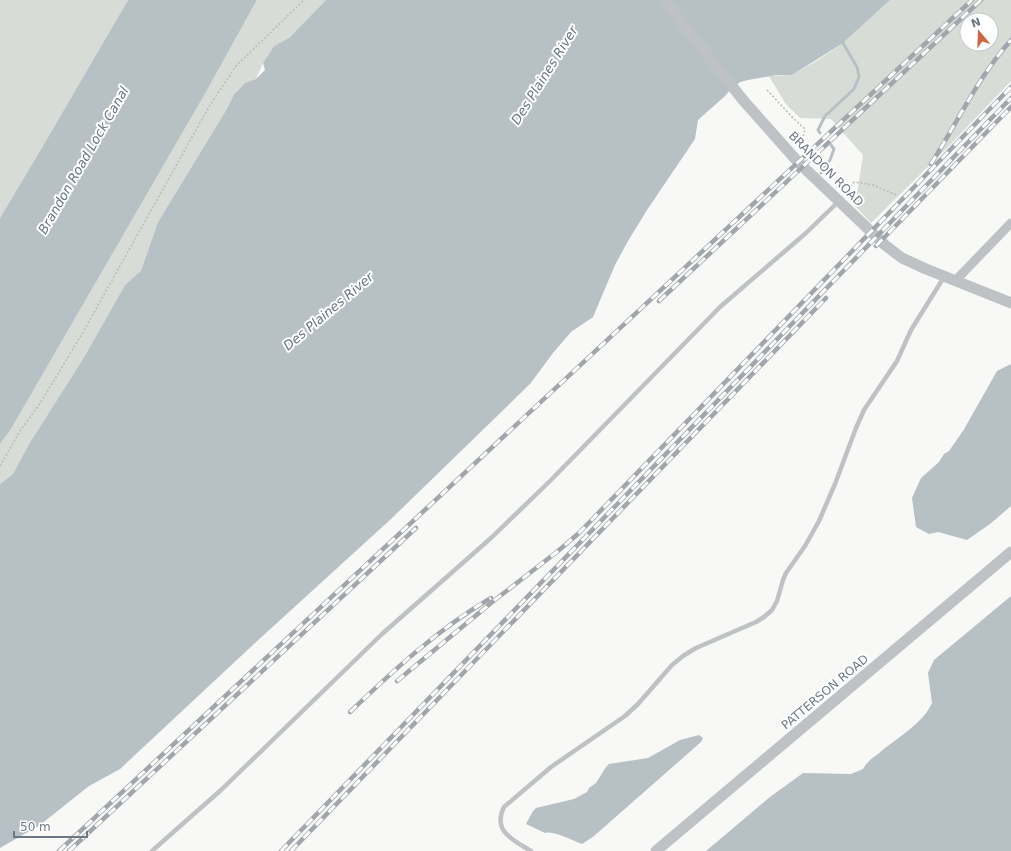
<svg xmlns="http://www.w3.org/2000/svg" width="1011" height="851" viewBox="0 0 1011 851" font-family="'DejaVu Sans',sans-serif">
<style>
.green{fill:#d8dcd6;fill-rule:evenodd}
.water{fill:#b7c0c5}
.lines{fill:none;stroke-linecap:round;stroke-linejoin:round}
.stream{stroke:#b7c0c5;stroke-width:3}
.path{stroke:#b8bbbe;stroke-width:1.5;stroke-dasharray:2 2;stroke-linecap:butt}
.service{stroke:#bec2c5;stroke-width:4.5}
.minor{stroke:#bec2c5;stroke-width:9}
.tertiary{stroke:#bec2c5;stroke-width:11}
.rail-casing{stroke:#a0a6ab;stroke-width:4.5}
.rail{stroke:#fff;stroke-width:3;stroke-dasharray:9;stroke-linecap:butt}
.labels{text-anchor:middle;stroke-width:4;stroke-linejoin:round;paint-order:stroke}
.street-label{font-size:12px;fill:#6b7883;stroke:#fff}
.water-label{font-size:13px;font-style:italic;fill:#67777f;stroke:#fff}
</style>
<rect width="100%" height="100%" fill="#f8f8f6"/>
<g class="green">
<path d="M0,0H128L40,151L0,218Z"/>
<path d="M257,0H326L289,38L274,46L263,63L256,79C237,85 233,95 225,112L158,222L141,272L125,285L83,359L29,444L13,474L0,484V444L11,429L206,92Z"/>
<path d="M890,0H1011V81L947,148L871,223L855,206L863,155L831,119L800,118L785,103L769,76L792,75L818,60L843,43ZM967,20H991V44H967Z"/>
</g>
<g class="water">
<path d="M128,0H257L206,92L11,429L0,444V218L40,151Z"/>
<path d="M326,0H890L843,43L792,75H777L748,80L740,82L732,88L725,96L698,120L695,139L647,210L628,241L615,265L593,317L571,332L553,353L530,384L391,519L255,643L120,769L89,786L40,825L0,848V484L13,474L29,444L83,359L125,285L141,271L158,222L225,112L234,94L245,83L256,79L265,70L263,63L274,46L289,38Z"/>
<path d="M1011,364V506L990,524L967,540L938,532L929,534L916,527L912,498L921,478L939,462L944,454L949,451L963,431L997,371Z"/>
<path d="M1011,596V851H706L770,797L803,773L851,774L863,769C866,763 872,758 878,754C895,739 923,724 932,703L928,673L934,660Z"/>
<path d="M699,735L703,738L701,742L594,836L582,844C573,841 554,830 545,833L526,824L533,811L536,808L574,799L587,792L589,788L596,783L606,767L609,764L648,758L680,740Z"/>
</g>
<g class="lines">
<g class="stream">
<path d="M820,133L818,130L825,116L854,89L859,77L857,67L843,43"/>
<path d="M821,173L830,160L834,149L831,145"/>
</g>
<g class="path">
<path d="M767,90L793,118L805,129L800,150"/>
<path d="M846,193L854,182L873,185L896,195"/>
<path d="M0,466L20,431L41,402L82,334L210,105L236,66L304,0"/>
</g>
<g class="service">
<path d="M152,851L221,790L382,634L491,538L550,481L720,307L806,233L838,202"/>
<path d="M531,851C513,840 492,831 504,807L551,767L625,716L638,704L672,665L683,656L696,648L756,622L764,617L772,610L777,601L783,580L786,573L805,546L819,521L835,484L856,428L864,410L897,361L911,330L944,277"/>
</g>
<path class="minor" d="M955,281L1011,223"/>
<g class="tertiary">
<path d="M664,0L743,100L798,162L885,245L902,258L926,269L1011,303"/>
<path d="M656,851L1011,552"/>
</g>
<g class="rail-casing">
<g id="rail">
<path d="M931,164C957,123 978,77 1011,40"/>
<path d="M876,246L1011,107"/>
<path d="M659,301L981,0"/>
<path d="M397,681L491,603L558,551L579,533L1011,87"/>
<path d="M350,712C394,670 438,629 491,598"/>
<path d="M59,851L972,0"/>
<path d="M69,851L416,528"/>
<path d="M281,851L1011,98"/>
<path d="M291,851L826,298"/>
</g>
</g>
<use href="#rail" class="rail"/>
</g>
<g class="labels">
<g class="street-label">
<text transform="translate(826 169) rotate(45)" y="4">BRANDON ROAD</text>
<text transform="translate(825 692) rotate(-40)" y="4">PATTERSON ROAD</text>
</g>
<g class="water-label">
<text transform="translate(544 75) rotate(-58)" y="5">Des Plaines River</text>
<text transform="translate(83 160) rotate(-60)" y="5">Brandon Road Lock Canal</text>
<text transform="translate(328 311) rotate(-40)" y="5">Des Plaines River</text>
</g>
</g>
<g transform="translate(979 32) rotate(341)"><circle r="19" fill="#ffffff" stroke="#c4c9cd"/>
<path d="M0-3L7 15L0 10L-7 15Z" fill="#cd6741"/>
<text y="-6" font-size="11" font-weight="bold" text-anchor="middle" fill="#6b7883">N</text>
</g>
<path d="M14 831v6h73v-6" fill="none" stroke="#6b7883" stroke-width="2"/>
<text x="20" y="831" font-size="12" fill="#6b7883" stroke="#ffffff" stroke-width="3" paint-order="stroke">50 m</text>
</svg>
